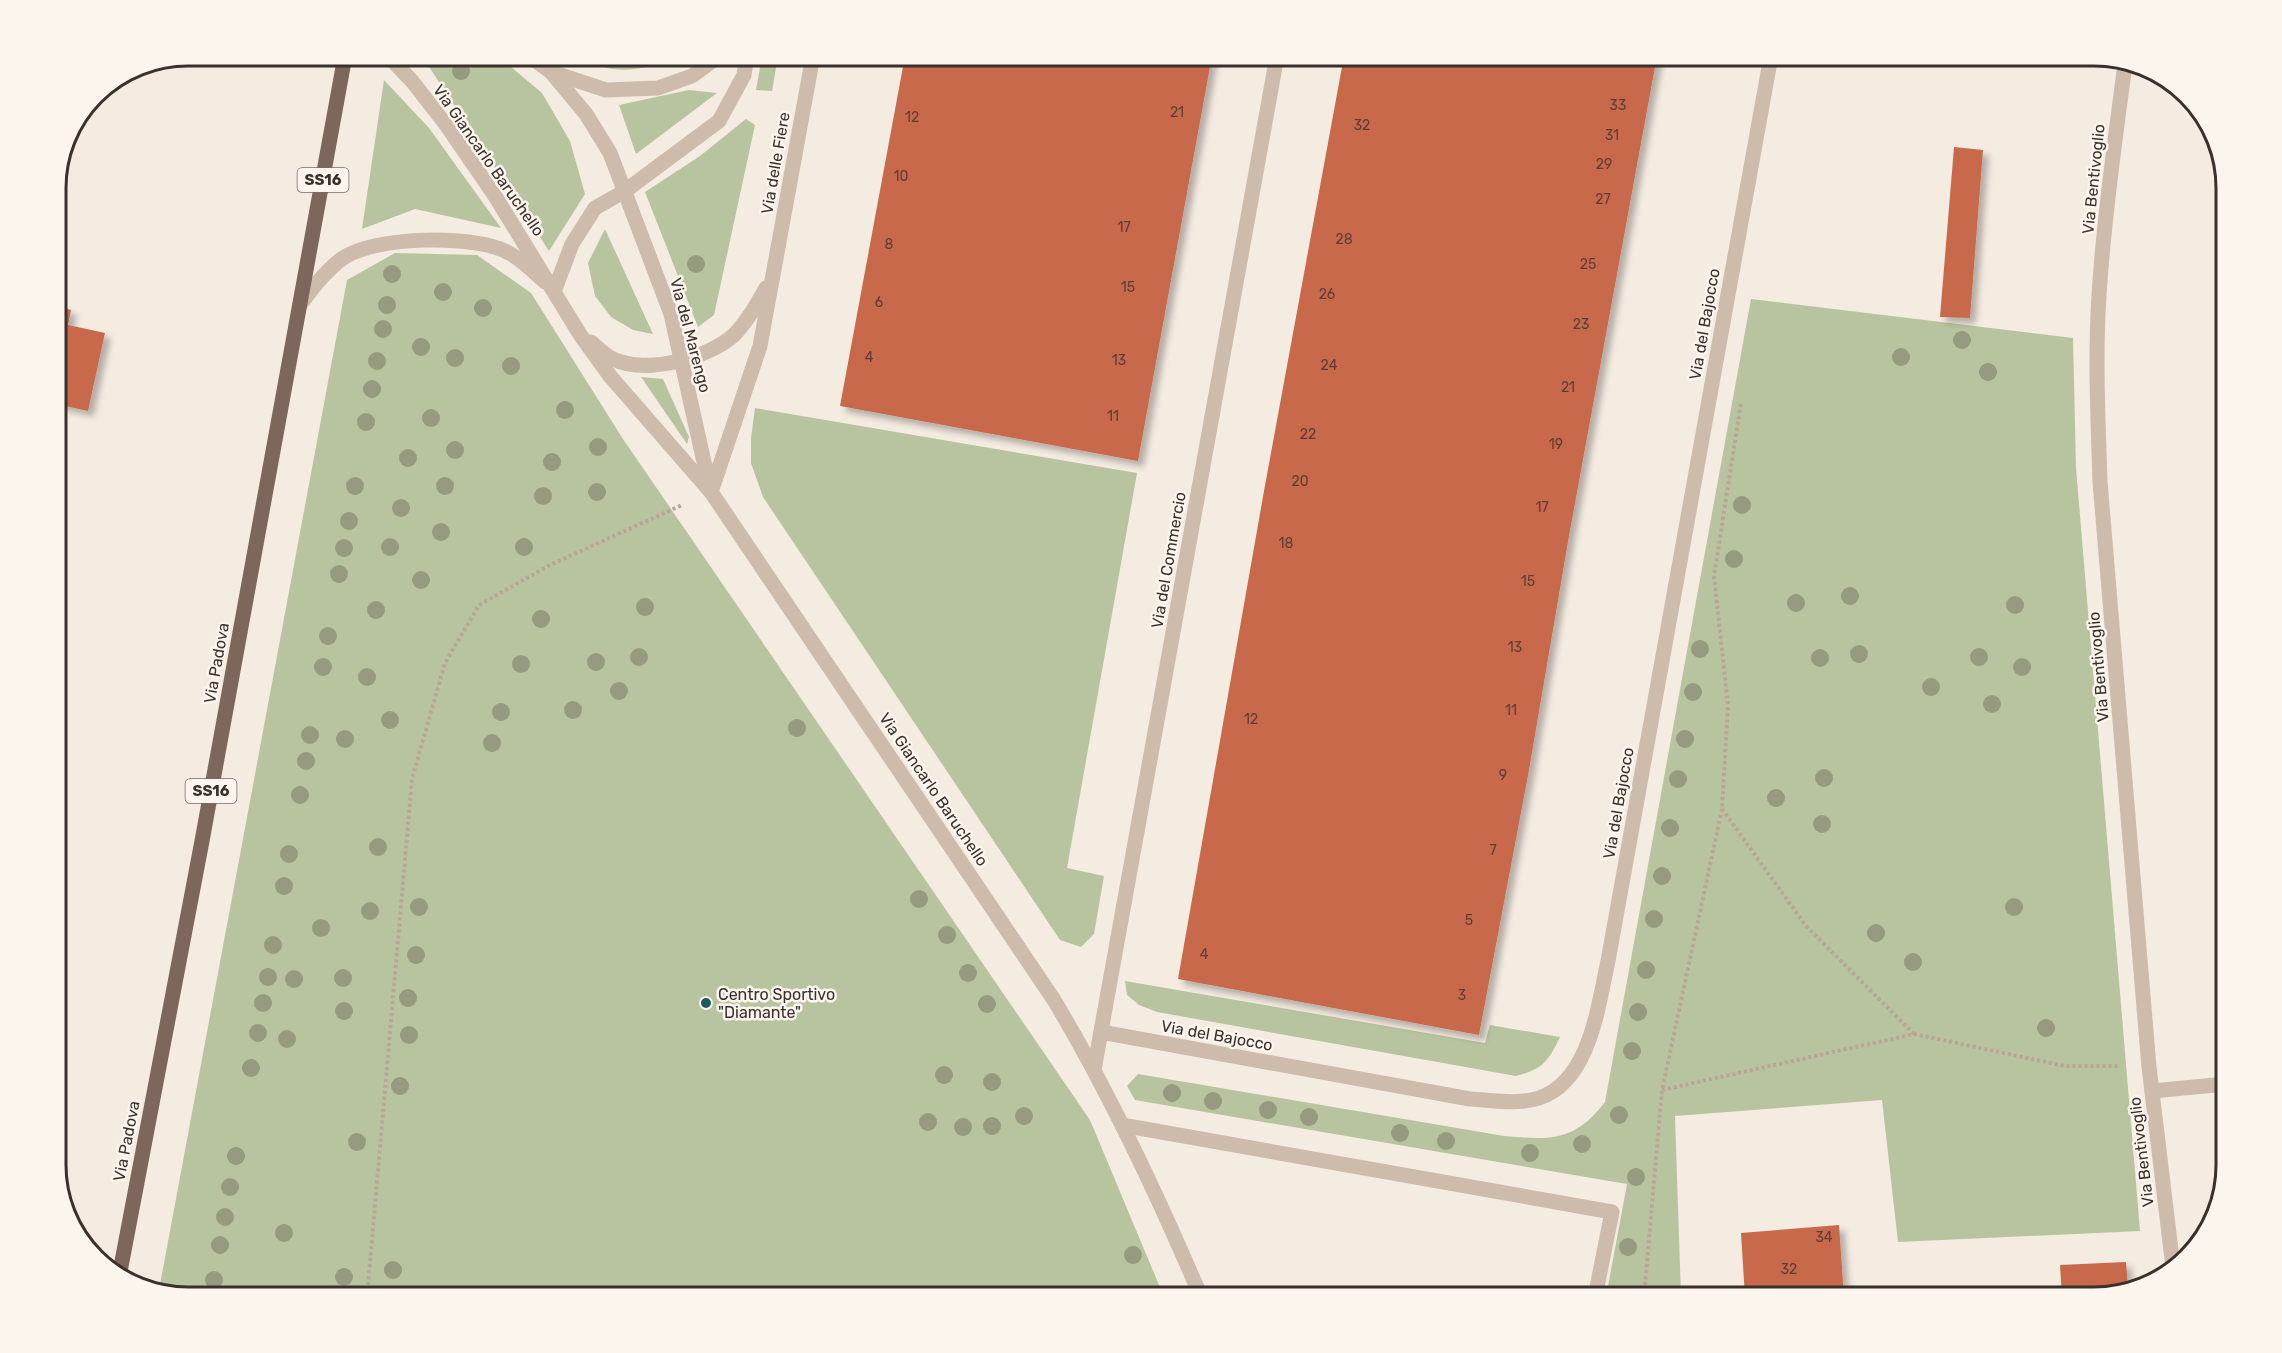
<svg xmlns="http://www.w3.org/2000/svg" width="2282" height="1353" viewBox="0 0 2282 1353" font-family="Rubik,sans-serif">
<style>
.green{fill:#b8c4a0}
.building{fill:#c8694b;filter:url(#shadow)}
.lines{fill:none;stroke-linecap:round;stroke-linejoin:round}
.path{stroke:#b9a596;stroke-width:4;stroke-dasharray:3 3;stroke-linecap:butt}
.minor{stroke:#cdbbac;stroke-width:15}
.major{stroke:#7d675c;stroke-width:15}
.tree{fill:#969b7f}
.poi-dot{fill:#1f5a5e;stroke:#fbf5ee;stroke-width:2}
.labels{text-anchor:middle;stroke-width:5;stroke-linejoin:round;paint-order:stroke}
.number-label{font-size:14px;fill:#5e3e33}
.shield{fill:#fbf5ee;stroke:#756b66;stroke-width:1.5}
.shield-label{font-size:15px;font-weight:bold;fill:#3b302b}
.street-label{font-size:16px;fill:#3b302b;stroke:#fbf5ee}
.poi-label{font-size:16px;fill:#3b302b;stroke:#fbf5ee;text-anchor:start}
.rim{fill:none;stroke:#3b302b;stroke-width:3}
</style>
<defs>
<filter id="shadow"><feDropShadow dx="5.5" dy="5.5" stdDeviation="3" flood-color="#0004"/></filter>
</defs>
<rect width="100%" height="100%" fill="#f4ebe1"/>
<g class="green">
<path d="M422,56H498L542,93L570,141L585,194L549,251Z"/>
<path d="M582,56H679C648,70 610,78 582,56Z"/>
<path d="M762,56H778L772,91L756,90Z"/>
<path d="M384,80L429,128L501,228L415,209L362,229Z"/>
<path d="M689,90L717,93L636,154L619,105Z"/>
<path d="M746,119L755,125L714,315L698,327L645,192L700,156Z"/>
<path d="M605,229L653,334L633,330L611,317L595,296L588,263Z"/>
<path d="M395,253L477,255L531,293L623,439L1090,1120L1164,1297H188L159,1290L347,280Z"/>
<path d="M1751,299L2073,338L2076,468L2140,1231L1898,1242L1882,1100L1675,1116L1681,1297H1606L1627,1184L1135,1100L1127,1086L1138,1074L1504,1136C1551,1140 1574,1142 1605,1102Z"/>
<path d="M641,377L663,379L689,437L687,444Z"/>
<path d="M755,408L1137,473L1067,868L1104,876L1094,934L1081,947L1060,940L763,497L751,463V438Z"/>
<path d="M1125,981L1485,1043L1490,1025L1560,1037C1548,1062 1543,1069 1516,1076L1157,1012L1139,1005L1127,995Z"/>
</g>
<g class="building">
<path d="M905,56H1212L1138,461L840,406Z"/>
<path d="M1344,56H1657L1569,536L1529,770L1479,1035L1178,979L1264,491Z"/>
<path d="M1954,147L1983,150L1970,318L1940,317Z"/>
<path d="M56,306L71,310L68,325L105,333L88,411L56,404Z"/>
<path d="M1839,1225L1844,1297H1745L1741,1233Z"/>
<path d="M2126,1262L2128,1288L2094,1297H2062L2060,1265Z"/>
</g>
<g class="lines">
<g class="path">
<path d="M1722,809L1806,926L1914,1034"/>
<path d="M1662,1090L1914,1034L2065,1066H2119"/>
<path d="M367,1297L412,779L445,663L479,605L550,565L682,505"/>
<path d="M1644,1297L1662,1090L1722,809L1728,706L1714,576L1741,403"/>
</g>
<g class="minor">
<path d="M388,56L412,81L447,126L495,196L581,336L610,376L711,492L1054,1000C1111,1095 1158,1196 1201,1297"/>
<path d="M529,56L551,72L586,114L610,153L671,314L710,489"/>
<path d="M2125,64C2115,141 2104,218 2099,295C2095,357 2098,420 2100,482L2149,1067L2173,1267"/>
<path d="M551,72L606,90L658,88L692,76L719,56"/>
<path d="M555,289L572,244L595,208L625,191L719,121L744,75L747,56"/>
<path d="M300,305C313,288 326,270 343,258C375,236 476,234 509,253C522,260 534,272 545,282"/>
<path d="M591,342C598,348 605,355 613,359C646,375 710,358 735,334C748,320 757,304 766,288"/>
<path d="M711,492L760,346L813,56"/>
<path d="M1101,1032L1470,1099C1492,1100 1518,1105 1539,1098C1590,1081 1598,1006 1608,961L1771,56"/>
<path d="M1094,1070L1277,56"/>
<path d="M2152,1091L2226,1084"/>
<path d="M1122,1125L1612,1212L1595,1297"/>
</g>
<path class="major" d="M119,1277L202,841L345,56"/>
</g>
<g class="tree">
<circle cx="461" cy="71" r="9"/>
<circle cx="696" cy="264" r="9"/>
<circle cx="392" cy="274" r="9"/>
<circle cx="443" cy="292" r="9"/>
<circle cx="387" cy="305" r="9"/>
<circle cx="483" cy="308" r="9"/>
<circle cx="383" cy="329" r="9"/>
<circle cx="1962" cy="340" r="9"/>
<circle cx="421" cy="347" r="9"/>
<circle cx="1901" cy="357" r="9"/>
<circle cx="455" cy="358" r="9"/>
<circle cx="377" cy="361" r="9"/>
<circle cx="511" cy="366" r="9"/>
<circle cx="1988" cy="372" r="9"/>
<circle cx="372" cy="389" r="9"/>
<circle cx="565" cy="410" r="9"/>
<circle cx="431" cy="418" r="9"/>
<circle cx="366" cy="422" r="9"/>
<circle cx="598" cy="447" r="9"/>
<circle cx="455" cy="450" r="9"/>
<circle cx="408" cy="458" r="9"/>
<circle cx="552" cy="462" r="9"/>
<circle cx="355" cy="486" r="9"/>
<circle cx="445" cy="486" r="9"/>
<circle cx="597" cy="492" r="9"/>
<circle cx="543" cy="496" r="9"/>
<circle cx="1742" cy="505" r="9"/>
<circle cx="401" cy="508" r="9"/>
<circle cx="349" cy="521" r="9"/>
<circle cx="441" cy="532" r="9"/>
<circle cx="390" cy="547" r="9"/>
<circle cx="524" cy="547" r="9"/>
<circle cx="344" cy="548" r="9"/>
<circle cx="1734" cy="559" r="9"/>
<circle cx="339" cy="574" r="9"/>
<circle cx="421" cy="580" r="9"/>
<circle cx="1850" cy="596" r="9"/>
<circle cx="1796" cy="603" r="9"/>
<circle cx="2015" cy="605" r="9"/>
<circle cx="645" cy="607" r="9"/>
<circle cx="376" cy="610" r="9"/>
<circle cx="541" cy="619" r="9"/>
<circle cx="328" cy="636" r="9"/>
<circle cx="1700" cy="649" r="9"/>
<circle cx="1859" cy="654" r="9"/>
<circle cx="639" cy="657" r="9"/>
<circle cx="1979" cy="657" r="9"/>
<circle cx="1820" cy="658" r="9"/>
<circle cx="596" cy="662" r="9"/>
<circle cx="521" cy="664" r="9"/>
<circle cx="323" cy="667" r="9"/>
<circle cx="2022" cy="667" r="9"/>
<circle cx="367" cy="677" r="9"/>
<circle cx="1931" cy="687" r="9"/>
<circle cx="619" cy="691" r="9"/>
<circle cx="1693" cy="692" r="9"/>
<circle cx="1992" cy="704" r="9"/>
<circle cx="573" cy="710" r="9"/>
<circle cx="501" cy="712" r="9"/>
<circle cx="390" cy="720" r="9"/>
<circle cx="797" cy="728" r="9"/>
<circle cx="310" cy="735" r="9"/>
<circle cx="345" cy="739" r="9"/>
<circle cx="1685" cy="739" r="9"/>
<circle cx="492" cy="743" r="9"/>
<circle cx="306" cy="761" r="9"/>
<circle cx="1824" cy="778" r="9"/>
<circle cx="1678" cy="779" r="9"/>
<circle cx="300" cy="795" r="9"/>
<circle cx="1776" cy="798" r="9"/>
<circle cx="1822" cy="824" r="9"/>
<circle cx="1670" cy="828" r="9"/>
<circle cx="378" cy="847" r="9"/>
<circle cx="289" cy="854" r="9"/>
<circle cx="1662" cy="876" r="9"/>
<circle cx="284" cy="886" r="9"/>
<circle cx="919" cy="899" r="9"/>
<circle cx="419" cy="907" r="9"/>
<circle cx="2014" cy="907" r="9"/>
<circle cx="370" cy="911" r="9"/>
<circle cx="1654" cy="919" r="9"/>
<circle cx="321" cy="928" r="9"/>
<circle cx="1876" cy="933" r="9"/>
<circle cx="947" cy="935" r="9"/>
<circle cx="273" cy="945" r="9"/>
<circle cx="416" cy="955" r="9"/>
<circle cx="1913" cy="962" r="9"/>
<circle cx="1646" cy="970" r="9"/>
<circle cx="968" cy="973" r="9"/>
<circle cx="268" cy="977" r="9"/>
<circle cx="343" cy="978" r="9"/>
<circle cx="294" cy="979" r="9"/>
<circle cx="408" cy="998" r="9"/>
<circle cx="263" cy="1003" r="9"/>
<circle cx="987" cy="1004" r="9"/>
<circle cx="344" cy="1011" r="9"/>
<circle cx="1638" cy="1012" r="9"/>
<circle cx="2046" cy="1028" r="9"/>
<circle cx="258" cy="1033" r="9"/>
<circle cx="409" cy="1035" r="9"/>
<circle cx="287" cy="1039" r="9"/>
<circle cx="1632" cy="1051" r="9"/>
<circle cx="251" cy="1068" r="9"/>
<circle cx="944" cy="1075" r="9"/>
<circle cx="992" cy="1082" r="9"/>
<circle cx="400" cy="1086" r="9"/>
<circle cx="1172" cy="1093" r="9"/>
<circle cx="1213" cy="1101" r="9"/>
<circle cx="1268" cy="1110" r="9"/>
<circle cx="1619" cy="1115" r="9"/>
<circle cx="1024" cy="1116" r="9"/>
<circle cx="1309" cy="1117" r="9"/>
<circle cx="928" cy="1122" r="9"/>
<circle cx="992" cy="1126" r="9"/>
<circle cx="963" cy="1127" r="9"/>
<circle cx="1400" cy="1133" r="9"/>
<circle cx="1446" cy="1141" r="9"/>
<circle cx="357" cy="1142" r="9"/>
<circle cx="1582" cy="1144" r="9"/>
<circle cx="1530" cy="1153" r="9"/>
<circle cx="236" cy="1156" r="9"/>
<circle cx="1636" cy="1177" r="9"/>
<circle cx="230" cy="1187" r="9"/>
<circle cx="225" cy="1217" r="9"/>
<circle cx="284" cy="1233" r="9"/>
<circle cx="220" cy="1245" r="9"/>
<circle cx="1628" cy="1247" r="9"/>
<circle cx="1133" cy="1255" r="9"/>
<circle cx="393" cy="1270" r="9"/>
<circle cx="344" cy="1277" r="9"/>
<circle cx="214" cy="1280" r="9"/>
</g>
<circle class="poi-dot" cx="706" cy="1003" r="6"/>
<g class="labels">
<g class="number-label">
<text x="1618" y="110">33</text>
<text x="1177" y="117">21</text>
<text x="912" y="122">12</text>
<text x="1362" y="130">32</text>
<text x="1612" y="140">31</text>
<text x="1604" y="169">29</text>
<text x="901" y="181">10</text>
<text x="1603" y="204">27</text>
<text x="1124" y="232">17</text>
<text x="1344" y="244">28</text>
<text x="889" y="249">8</text>
<text x="1588" y="269">25</text>
<text x="1128" y="292">15</text>
<text x="1327" y="299">26</text>
<text x="879" y="307">6</text>
<text x="1581" y="329">23</text>
<text x="869" y="362">4</text>
<text x="1119" y="365">13</text>
<text x="1329" y="370">24</text>
<text x="1568" y="392">21</text>
<text x="1113" y="421">11</text>
<text x="1308" y="439">22</text>
<text x="1556" y="449">19</text>
<text x="1300" y="486">20</text>
<text x="1542" y="512">17</text>
<text x="1286" y="548">18</text>
<text x="1528" y="586">15</text>
<text x="1515" y="652">13</text>
<text x="1511" y="715">11</text>
<text x="1251" y="724">12</text>
<text x="1503" y="780">9</text>
<text x="1493" y="855">7</text>
<text x="1469" y="925">5</text>
<text x="1204" y="959">4</text>
<text x="1462" y="1000">3</text>
<text x="1824" y="1242">34</text>
<text x="1789" y="1274">32</text>
</g>
<g class="shield">
<rect x="297.5" y="168" width="51" height="24" rx="4.5"/>
<rect x="185.5" y="779" width="51" height="24" rx="4.5"/>
</g>
<g class="shield-label">
<text x="323" y="185">SS16</text>
<text x="211" y="796">SS16</text>
</g>
<g class="street-label">
<text transform="translate(489 160) rotate(55)" y="6">Via Giancarlo Baruchello</text>
<text transform="translate(775 163) rotate(-80)" y="6">Via delle Fiere</text>
<text transform="translate(2093 179) rotate(-84)" y="6">Via Bentivoglio</text>
<text transform="translate(1704 324) rotate(-80)" y="6">Via del Bajocco</text>
<text transform="translate(691 335) rotate(75)" y="6">Via del Marengo</text>
<text transform="translate(1168 560) rotate(-80)" y="6">Via del Commercio</text>
<text transform="translate(216 663) rotate(-80)" y="6">Via Padova</text>
<text transform="translate(2098 667) rotate(-95)" y="6">Via Bentivoglio</text>
<text transform="translate(934 789) rotate(56)" y="6">Via Giancarlo Baruchello</text>
<text transform="translate(1618 803) rotate(-80)" y="6">Via del Bajocco</text>
<text transform="translate(1217 1035) rotate(10)" y="6">Via del Bajocco</text>
<text transform="translate(126 1141) rotate(-79)" y="6">Via Padova</text>
<text transform="translate(2141 1152) rotate(-97)" y="6">Via Bentivoglio</text>
</g>
<g class="poi-label">
<text x="718" y="1000">Centro Sportivo<tspan x="718" dy="18">"Diamante"</tspan></text>
</g>
</g>
<path d="M0 0H2282V1353H0ZM188 66H2094A122 122 0 0 1 2216 188V1165A122 122 0 0 1 2094 1287H188A122 122 0 0 1 66 1165V188A122 122 0 0 1 188 66Z" fill="#fbf5ee" fill-rule="evenodd"/>
<path class="rim" d="M188 66H2094A122 122 0 0 1 2216 188V1165A122 122 0 0 1 2094 1287H188A122 122 0 0 1 66 1165V188A122 122 0 0 1 188 66Z"/>
</svg>
